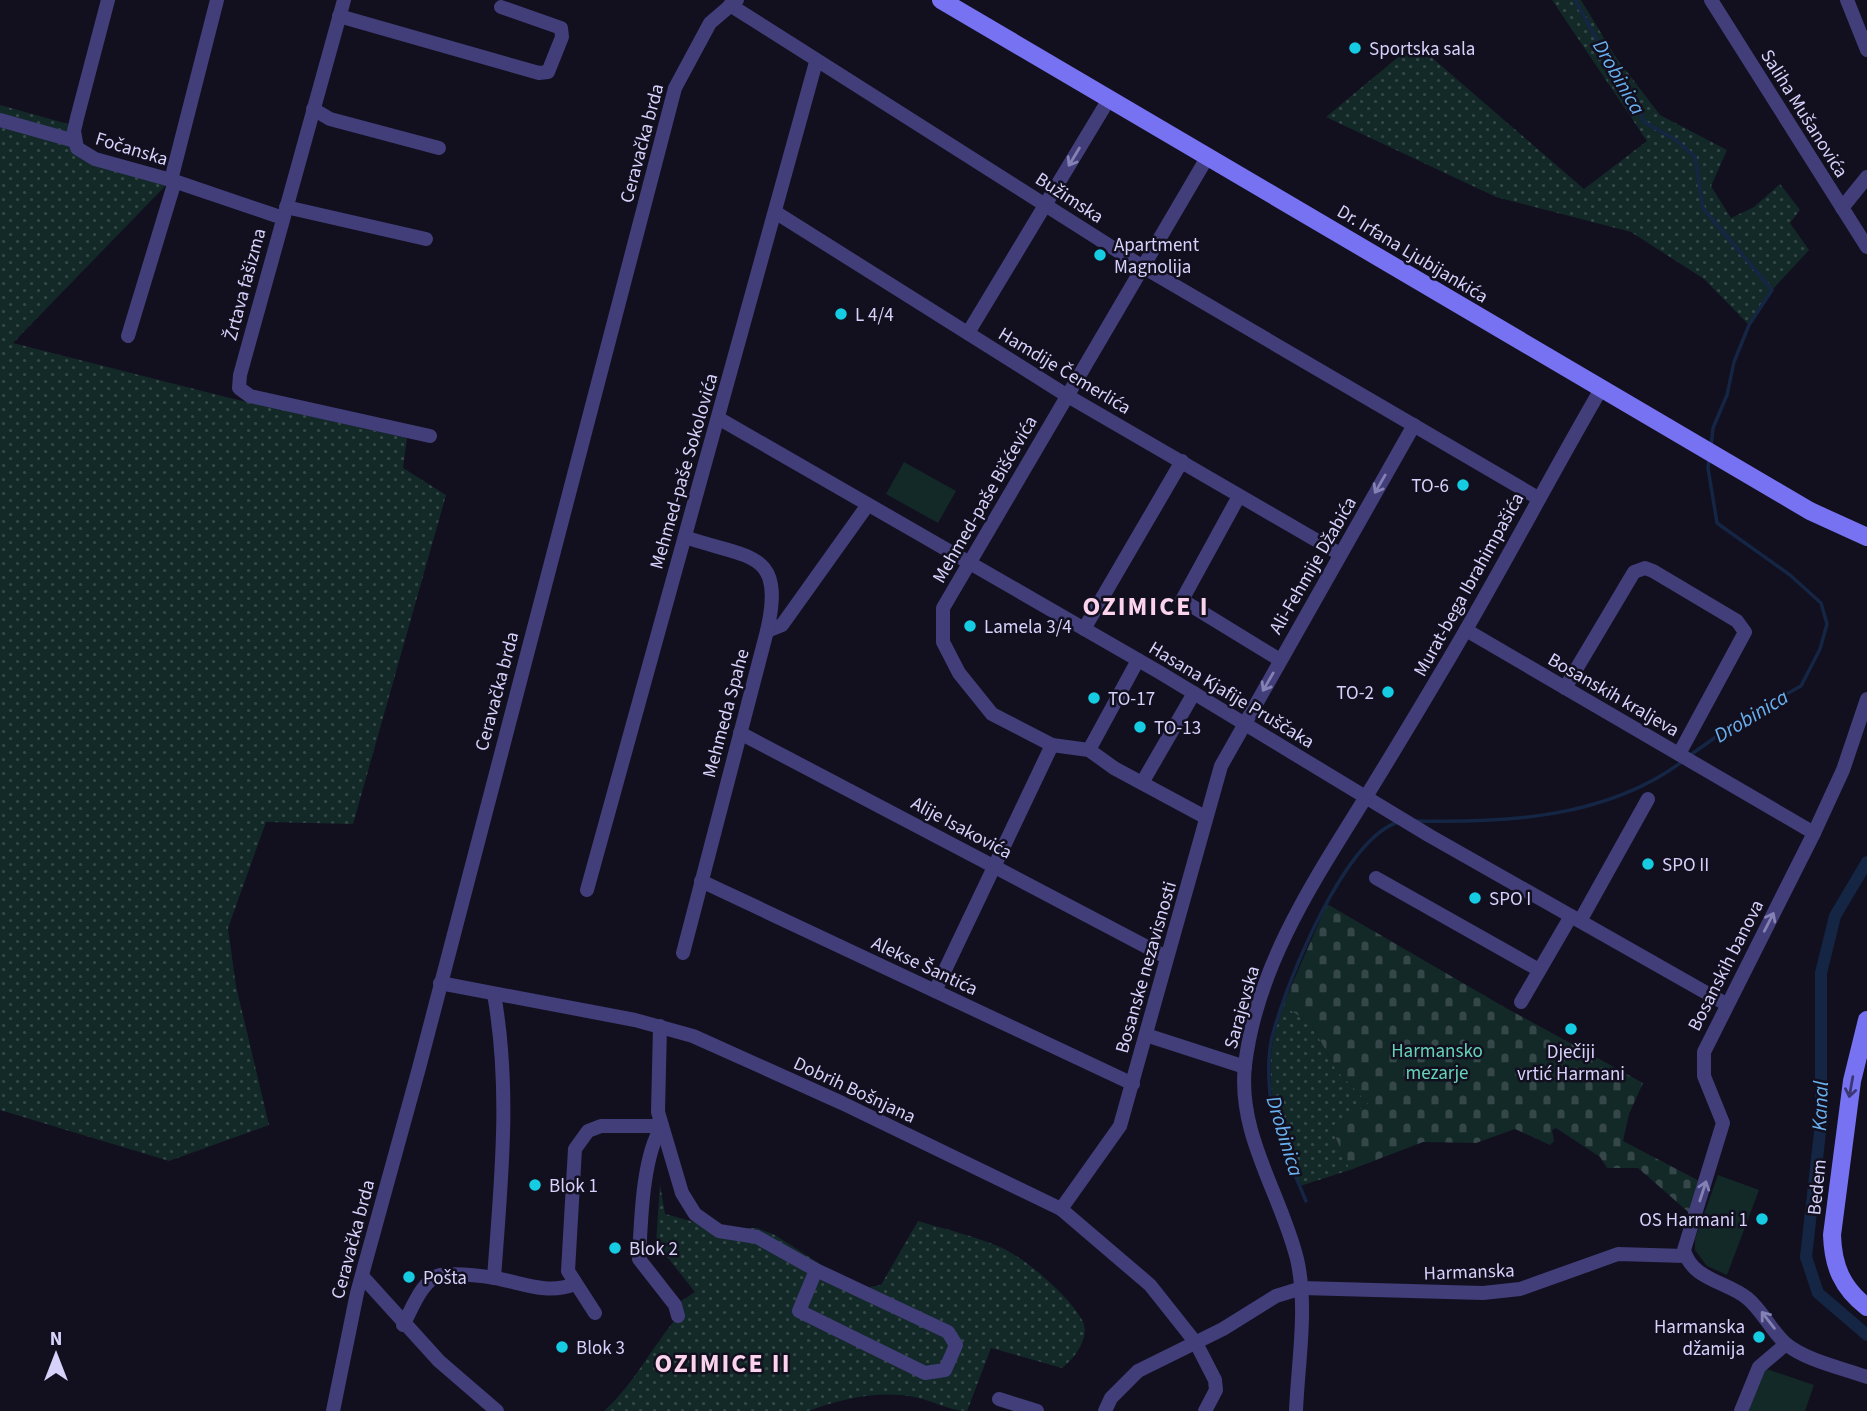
<svg xmlns="http://www.w3.org/2000/svg" width="1867" height="1411" viewBox="0 0 1867 1411" font-family="'Source Sans 3',sans-serif">
<style>
.grass{fill:url(#grass-dots)}
.cemetery{fill:url(#cemetery-stones)}
.pitch{fill:#132928}
.lines{fill:none;stroke-linecap:round;stroke-linejoin:round}
.stream{stroke:#142644;stroke-width:3.5}
.canal{stroke:#142644;stroke-width:12}
.minor{stroke:#413e7a;stroke-width:14}
.secondary{stroke:#7672f1;stroke-width:18}
.oneway{stroke:#8481b4}
.oneway2{stroke:#3a3773}
.poi-dot{fill:#16cce2;stroke:#120f1f;stroke-width:2.5}
.labels{text-anchor:middle;stroke-width:5;stroke-linejoin:round;paint-order:stroke}
.poi-label{font-size:19px;fill:#d7d2fb;stroke:#120f1f;text-anchor:start}
.street-label{font-size:19px;fill:#d7d2fb;stroke:#120f1f}
.park-label{font-size:19px;fill:#65d3b8;stroke:#120f1f}
.water-label{font-size:21px;font-style:italic;fill:#6ab1f0;stroke:#120f1f}
.district-label{font-size:26px;font-weight:bold;letter-spacing:2px;fill:#fbd3ec;stroke:#120f1f}
</style>
<defs>
<pattern id="grass-dots" width="8" height="8" patternUnits="userSpaceOnUse" patternTransform="scale(1.75)"><rect width="8" height="8" fill="#132928"/><path d="M2 2h.1M6 6h.1" fill="none" stroke="#354748" stroke-width="1.8" stroke-linecap="round"/></pattern>
<pattern id="cemetery-stones" width="16" height="16" patternUnits="userSpaceOnUse" patternTransform="scale(1.75)"><rect width="16" height="16" fill="#132928"/><path d="M2 7V4a2 2 0 0 1 4 0v3zM10 15v-3a2 2 0 0 1 4 0v3z" fill="#354748"/></pattern>
</defs>
<rect width="100%" height="100%" fill="#120f1f"/>
<g class="grass">
<path d="M1552,0H1581L1615,56L1660,115L1727,150L1711,186L1731,218L1754,207L1780,184L1800,210L1790,223L1809,250L1772,290L1749,325L1704,279L1631,232L1496,197L1326,117L1415,43L1584,189L1647,141Z"/>
<path d="M0,105L68,124L74,131L77,148L171,180L13,343L234,399L407,438L403,468L446,495L353,824L266,822L228,928L236,986L269,1125L169,1161L0,1110Z"/>
<path d="M1283,1005L1312,1025L1336,1070L1369,1104L1331,1127L1350,1170L1300,1186C1274,1122 1258,1072 1283,1005Z"/>
<path d="M660,1184L665,1214L716,1228H757L775,1235L859,1289L881,1285L918,1221C945,1229 974,1236 1000,1247C1024,1257 1072,1298 1083,1322C1090,1338 1074,1359 1062,1368L991,1348L967,1411C949,1411 932,1400 914,1397C879,1390 841,1399 808,1411H604C634,1384 652,1347 678,1316L675,1305L695,1292L656,1243Z"/>
</g>
<path class="cemetery" d="M1327,904L1506,1008L1643,1083L1629,1114L1623,1141L1705,1184L1694,1217L1638,1168H1607L1600,1157L1556,1128L1552,1130L1554,1141L1550,1145L1515,1129L1476,1143L1423,1142L1350,1170L1331,1127L1369,1104L1336,1070L1312,1025L1283,1005Z"/>
<g class="pitch">
<path d="M904,462L956,491L938,523L886,494Z"/>
<path d="M1718,1175L1759,1190L1727,1275L1707,1266L1695,1250V1239Z"/>
<path d="M1761,1367L1814,1385L1805,1411H1744Z"/>
</g>
<g class="lines">
<g class="stream">
<path d="M1575,0L1614,71L1635,97L1644,122L1676,140L1695,157L1703,208L1772,290L1749,325L1734,362L1727,395L1713,428L1711,447"/>
<path d="M1689,756L1741,719L1801,686L1820,649L1827,624L1821,603L1790,575L1717,523L1708,468L1709,458"/>
<path d="M1415,821C1506,823 1607,818 1683,761"/>
<path d="M1306,1201C1292,1167 1274,1131 1270,1094C1268,1074 1268,1049 1274,1030C1289,977 1344,840 1398,822"/>
</g>
<path class="canal" d="M1867,862L1835,916L1821,973V1123L1806,1257L1818,1293L1867,1335"/>
<g class="minor">
<path d="M108,0L77,118L74,131L77,148L95,159L171,180L283,218"/>
<path d="M344,0L240,375L239,388L250,396L430,436"/>
<path d="M1711,0L1867,247"/>
<path d="M1847,0L1867,50"/>
<path d="M730,5L1143,267L1538,498"/>
<path d="M339,16L539,73L548,72L562,37L561,28L501,7"/>
<path d="M313,109L330,119L439,148"/>
<path d="M0,120L75,141"/>
<path d="M171,180L217,0"/>
<path d="M286,207L426,239"/>
<path d="M1842,208L1867,177"/>
<path d="M775,212L1066,395L1340,554"/>
<path d="M968,333L1109,99"/>
<path d="M128,336L175,181"/>
<path d="M718,418L1159,672L1430,836L1726,1004"/>
<path d="M1239,496L1182,600L1280,660"/>
<path d="M1084,629L1182,461"/>
<path d="M1466,630L1814,833"/>
<path d="M767,631L782,625L867,506"/>
<path d="M1565,688L1634,572L1645,568L1653,571L1737,621L1745,632L1679,754"/>
<path d="M1867,699L1843,770L1814,833L1704,1052V1076L1723,1123L1684,1250C1692,1280 1726,1281 1747,1298C1763,1311 1771,1331 1786,1344C1807,1361 1842,1368 1867,1377"/>
<path d="M740,733L1166,957"/>
<path d="M1052,745L1089,750L1114,768L1205,817"/>
<path d="M1089,750L1138,660"/>
<path d="M1142,783L1194,693"/>
<path d="M1376,878L1539,970"/>
<path d="M701,881L1133,1084"/>
<path d="M587,890L816,62"/>
<path d="M1580,921L1648,799"/>
<path d="M683,953L767,631C786,549 748,559 685,537"/>
<path d="M440,983L635,1020L693,1036L842,1103L1061,1209L1150,1285L1196,1343L1215,1380L1216,1390L1205,1411"/>
<path d="M935,991L1052,745L992,714L959,673L943,642V608L1208,156"/>
<path d="M494,994C511,1090 501,1181 494,1278"/>
<path d="M1521,1002L1571,916"/>
<path d="M660,1026L658,1112L682,1193L695,1214L719,1231L757,1237L816,1270L948,1332L956,1345L945,1370L925,1373L799,1311L816,1270"/>
<path d="M1146,1035L1245,1067"/>
<path d="M662,1126C642,1157 641,1222 639,1259L675,1305L678,1316"/>
<path d="M1061,1209L1120,1126L1221,766L1414,425"/>
<path d="M362,1276L439,1361L497,1411"/>
<path d="M595,1313L568,1271L575,1149L588,1131L601,1126H662"/>
<path d="M403,1325C412,1309 422,1280 440,1275C457,1273 477,1275 495,1278C523,1283 547,1295 575,1284"/>
<path d="M999,1399L1037,1411"/>
<path d="M333,1411L357,1293L419,1068L675,88L710,23L737,0"/>
<path d="M1105,1411L1111,1398L1138,1371L1223,1329L1276,1296L1302,1288L1483,1293L1520,1289L1618,1254L1685,1256"/>
<path d="M1296,1411C1298,1362 1308,1307 1297,1259C1281,1194 1237,1134 1245,1065C1257,966 1313,882 1364,800C1391,756 1417,713 1443,669C1498,577 1547,482 1601,389"/>
<path d="M1741,1411L1759,1367L1786,1344"/>
</g>
<g class="secondary">
<path d="M941,0L1810,511L1867,537"/>
<path d="M1867,1020L1852,1081L1832,1235C1833,1266 1842,1288 1867,1307"/>
</g>
</g>
<defs><path id="oneway-shaft" d="M-6 0H5M1.5-3L5.5 0L1.5 3" fill="none" stroke-width="1.6" stroke-linecap="round" stroke-linejoin="round" transform="scale(1.75)"/></defs>
<g class="oneway">
<use href="#oneway-shaft" transform="translate(1074 157) rotate(121)"/>
<use href="#oneway-shaft" transform="translate(1380 484) rotate(120)"/>
<use href="#oneway-shaft" transform="translate(1268 682) rotate(120)"/>
<use href="#oneway-shaft" transform="translate(1769 922) rotate(-63)"/>
<use href="#oneway-shaft" transform="translate(1703 1191) rotate(-72)"/>
<use href="#oneway-shaft" transform="translate(1768 1320) rotate(-128)"/>
</g>
<use class="oneway2" href="#oneway-shaft" transform="translate(1851 1087) rotate(100)"/>
<g class="poi-dot">
<circle cx="1355" cy="48" r="7"/>
<circle cx="1100" cy="255" r="7"/>
<circle cx="841" cy="314" r="7"/>
<circle cx="1463" cy="485" r="7"/>
<circle cx="970" cy="626" r="7"/>
<circle cx="1388" cy="692" r="7"/>
<circle cx="1094" cy="698" r="7"/>
<circle cx="1140" cy="727" r="7"/>
<circle cx="1648" cy="864" r="7"/>
<circle cx="1475" cy="898" r="7"/>
<circle cx="1571" cy="1029" r="7"/>
<circle cx="535" cy="1185" r="7"/>
<circle cx="1762" cy="1219" r="7"/>
<circle cx="615" cy="1248" r="7"/>
<circle cx="409" cy="1277" r="7"/>
<circle cx="1759" cy="1337" r="7"/>
<circle cx="562" cy="1347" r="7"/>
</g>
<g class="labels">
<g class="poi-label">
<text x="1369" y="55">Sportska sala</text>
<text x="1114" y="251">Apartment<tspan x="1114" dy="22">Magnolija</tspan></text>
<text x="855" y="321">L 4/4</text>
<text x="1449" y="492" text-anchor="end">TO-6</text>
<text x="984" y="633">Lamela 3/4</text>
<text x="1374" y="699" text-anchor="end">TO-2</text>
<text x="1108" y="705">TO-17</text>
<text x="1154" y="734">TO-13</text>
<text x="1662" y="871">SPO II</text>
<text x="1489" y="905">SPO I</text>
<text x="1571" y="1058" text-anchor="middle">Dječiji<tspan x="1571" dy="22">vrtić Harmani</tspan></text>
<text x="549" y="1192">Blok 1</text>
<text x="1748" y="1226" text-anchor="end">OS Harmani 1</text>
<text x="629" y="1255">Blok 2</text>
<text x="423" y="1284">Pošta</text>
<text x="1745" y="1333" text-anchor="end">Harmanska<tspan x="1745" dy="22">džamija</tspan></text>
<text x="576" y="1354">Blok 3</text>
</g>
<g class="street-label">
<text transform="translate(1805 113) rotate(58)" y="7">Saliha Mušanovića</text>
<text transform="translate(641 143) rotate(-75)" y="7">Ceravačka brda</text>
<text transform="translate(132 148) rotate(17)" y="7">Fočanska</text>
<text transform="translate(1070 197) rotate(33)" y="7">Bužimska</text>
<text transform="translate(1413 253) rotate(31)" y="7">Dr. Irfana Ljubijankića</text>
<text transform="translate(244 284) rotate(-75)" y="7">Žrtava fašizma</text>
<text transform="translate(1065 370) rotate(31)" y="7">Hamdije Čemerlića</text>
<text transform="translate(683 471) rotate(-74)" y="7">Mehmed-paše Sokolovića</text>
<text transform="translate(984 499) rotate(-60)" y="7">Mehmed-paše Bišćevića</text>
<text transform="translate(1312 565) rotate(-60)" y="7">Ali-Fehmije Džabića</text>
<text transform="translate(1468 584) rotate(-61)" y="7">Murat-bega Ibrahimpašića</text>
<text transform="translate(496 691) rotate(-75)" y="7">Ceravačka brda</text>
<text transform="translate(1232 694) rotate(31)" y="7">Hasana Kjafije Pruščaka</text>
<text transform="translate(1614 694) rotate(30)" y="7">Bosanskih kraljeva</text>
<text transform="translate(725 713) rotate(-75)" y="7">Mehmeda Spahe</text>
<text transform="translate(962 827) rotate(28)" y="7">Alije Isakovića</text>
<text transform="translate(925 965) rotate(25)" y="7">Alekse Šantića</text>
<text transform="translate(1725 965) rotate(-63)" y="7">Bosanskih banova</text>
<text transform="translate(1145 967) rotate(-74)" y="7">Bosanske nezavisnosti</text>
<text transform="translate(1241 1007) rotate(-74)" y="7">Sarajevska</text>
<text transform="translate(855 1089) rotate(25)" y="7">Dobrih Bošnjana</text>
<text transform="translate(1816 1187) rotate(-84)" y="7">Bedem</text>
<text transform="translate(352 1239) rotate(-75)" y="7">Ceravačka brda</text>
<text transform="translate(1469 1271) rotate(-2)" y="7">Harmanska</text>
</g>
<g class="park-label">
<text x="1437" y="1057">Harmansko<tspan x="1437" dy="22">mezarje</tspan></text>
</g>
<g class="water-label">
<text transform="translate(1619 77) rotate(60)" y="7">Drobinica</text>
<text transform="translate(1751 716) rotate(-31)" y="7">Drobinica</text>
<text transform="translate(1820 1106) rotate(-88)" y="7">Kanal</text>
<text transform="translate(1285 1136) rotate(73)" y="7">Drobinica</text>
</g>
<g class="district-label">
<text x="1146" y="615">OZIMICE I</text>
<text x="723" y="1372">OZIMICE II</text>
</g>
</g>
<g transform="translate(56 1355)" stroke="#120f1f" stroke-width="5" paint-order="stroke">
<path d="M0-5L12 26L0 18L-12 26Z" fill="#d7d2fb"/>
<text y="-10" font-size="19" font-weight="bold" text-anchor="middle" fill="#d7d2fb">N</text>
</g>
</svg>
